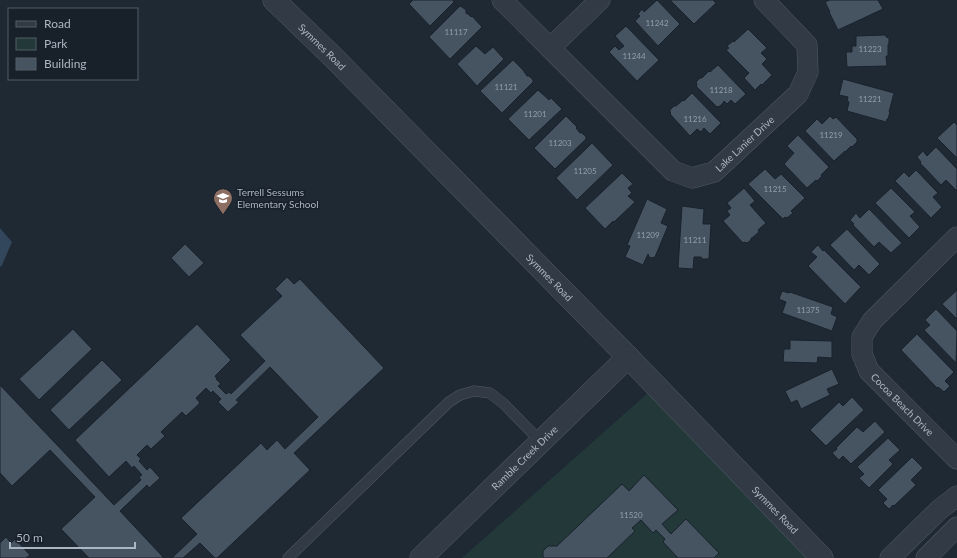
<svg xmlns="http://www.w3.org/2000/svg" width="957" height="558" viewBox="0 0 957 558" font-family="Lato,sans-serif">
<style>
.green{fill:#233838}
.water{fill:#32465c}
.building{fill:#465361;stroke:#19222c}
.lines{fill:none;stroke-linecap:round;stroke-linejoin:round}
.service-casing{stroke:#4f5964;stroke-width:11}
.minor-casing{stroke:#4f5964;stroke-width:21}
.tertiary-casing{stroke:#4f5964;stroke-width:23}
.service{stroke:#323b45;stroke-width:10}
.minor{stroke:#323b45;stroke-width:20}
.tertiary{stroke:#323b45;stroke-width:22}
.labels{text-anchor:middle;stroke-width:3;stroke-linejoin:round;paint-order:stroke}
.number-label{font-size:8px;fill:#929daa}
.street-label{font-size:10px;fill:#abb6c3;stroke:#182029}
.poi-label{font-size:10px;fill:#abb6c3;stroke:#182029;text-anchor:start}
</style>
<rect width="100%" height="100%" fill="#1e2934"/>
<path class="green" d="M649,392L808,558H462Z"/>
<path class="water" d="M0,228L12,242L2,265L0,267Z"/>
<g class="building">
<path d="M413,0H453L454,2L430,26L409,4Z"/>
<path d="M657,0L680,24L658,46L635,21L640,16L638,14L642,9L644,12Z"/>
<path d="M670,0H713L716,3L694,24Z"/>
<path d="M830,0H878L883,9L838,30L829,12H830L825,2Z"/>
<path d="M460,6L462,7L466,10V13L467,14H468L471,17L472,16L482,27L450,59L429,37Z"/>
<path d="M626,26L659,60L637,81L609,52L615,46L619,50L624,46L615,36Z"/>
<path d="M748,29L767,48L761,53L767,59L762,64L772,75L762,85L761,84L755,90L744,78L749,73L726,50L729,48L727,46L733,41L734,42Z"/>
<path d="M886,35V37L889,38V43L888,45V56H886L887,66L847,67L846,52H852V46H856V36Z"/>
<path d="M476,46L485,54L493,47L504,59L477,86L457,64Z"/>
<path d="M513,60L523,70L527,76H529L533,80V82L502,113L480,91Z"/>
<path d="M718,65L746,94L735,104L731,100L727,104L724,101L723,103L720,106L717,107L696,86L697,85L696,82L700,78H702L709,71L710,72Z"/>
<path d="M843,79L894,93L889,112H890L888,119H887L886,122L847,111L849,102L847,101L848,97L839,95Z"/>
<path d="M538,90L549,100L551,98L562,109L529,140L508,119Z"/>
<path d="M692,93L721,123L710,134L704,128L701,132L697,129L690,136L670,114L671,113L670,112V110L674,106H676L683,100L684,101Z"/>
<path d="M566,116L577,127L576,128L580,133H582L586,137V139L555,169L534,148Z"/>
<path d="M830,116L833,119L836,117L857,139V142L852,147L851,146L845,152V151L834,161L805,131L817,119L822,124Z"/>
<path d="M954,122L957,125V158L937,138Z"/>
<path d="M798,135L829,167L821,175L822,176L817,181L816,180L807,188L784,164L794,153L787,146Z"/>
<path d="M592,143L613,165L577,200L556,178Z"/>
<path d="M936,147L957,169V191L946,180L941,185L920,163L921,162L917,157L923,151L927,156Z"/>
<path d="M765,169L775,179L781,174L805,198L791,211L793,213L787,218L785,217L783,219L748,184Z"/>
<path d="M916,170L938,193L933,197L942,207L931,218L895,181L904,172L909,177Z"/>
<path d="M622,173L633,184L628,188L632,193L628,196L635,202L614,222L613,221L605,229L585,208Z"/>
<path d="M744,188L755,201L750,205L766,223L758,230L759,232L752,238H751V240L747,243L744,242L743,243L723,221L730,215L727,211L731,208L727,203Z"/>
<path d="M891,188L915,212L910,216L920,227L909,238L875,203Z"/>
<path d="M647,199L667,209L661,223L668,226L655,257L651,258L649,257L648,254L643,265L625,257L630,246L627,245Z"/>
<path d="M682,206L704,209L703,224H711L709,258L708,259H702L701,257H694L693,269L678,268Z"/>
<path d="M869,209L902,243L891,253L879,242L874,247L853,225L854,224L850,220L856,213L860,218Z"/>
<path d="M847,229L880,264L869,275L859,265L854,270L830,245Z"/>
<path d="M185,244L204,263L189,277L171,258Z"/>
<path d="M818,245L823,251L824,250L861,287L845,304L808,266L817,257L811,252Z"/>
<path d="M287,277L294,284L300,279L384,368L294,453L310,470L217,558H215L200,543L183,558H172L197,534L181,518L261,443L267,450L277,440L285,449L318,417L270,367L236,400L239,402L228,412L218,402L221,399L213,391L211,393L206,388L196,398L200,403L186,416L182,412L161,432L165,436L151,449L147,445L137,455L141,459L139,461L147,470L150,467L160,478L149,488L147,485L120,511L164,558H89L61,529L95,497L50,450L12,486L0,473V385L114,505L141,480L139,477L142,475L134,466L132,468L126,461L109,477L75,440L197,324L231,360L215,376L217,379H216L221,384L218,386L226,394L229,392L231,394L265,361L240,335L282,296L275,289Z"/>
<path d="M957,290V319L942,304Z"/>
<path d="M782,291L789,293L790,292L833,307L831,314L837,317L832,331L782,313L786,302L779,299Z"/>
<path d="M936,309L957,331L956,363L924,330L930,325L925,320Z"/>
<path d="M73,329L92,349L39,400L19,379Z"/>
<path d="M917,334L954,372L945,381L950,386L944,392L938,387L937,388L901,350Z"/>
<path d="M790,340L832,341V358L818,357L817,363L783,362L784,349H790Z"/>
<path d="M102,360L122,380L69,430L50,410Z"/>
<path d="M832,369L839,384L827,389L830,395L801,409L797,400L791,403L785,391Z"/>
<path d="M852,397L864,410L826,446L810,430L839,402L843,406Z"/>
<path d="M875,421L885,432L851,464L843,456L839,460L832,453L837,449L836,448L857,427L863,432Z"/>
<path d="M888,438L900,450L889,460L893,464L869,488L859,478L864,474L857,467Z"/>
<path d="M912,457L923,468L911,480L916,485L894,506L893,505L889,509L883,503L887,499L878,490Z"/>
<path d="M644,475L678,510L662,524L671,534L686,519L719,553L714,558H678L663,542L665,539L656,530L653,533L641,520L632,528L635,531L607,558H544L543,557V551L548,546H557L622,484L629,491Z"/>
<path d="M6,537L11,543L15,539L30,555L26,558H0V543Z"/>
</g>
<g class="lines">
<g class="service-casing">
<path id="service" d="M288,558L449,402L460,395L474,391L490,393L504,404L541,442"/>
</g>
<g class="minor-casing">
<g id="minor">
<path d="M502,0L550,48"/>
<path id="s1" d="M600,0L550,48L673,171L692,178L714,172L798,94L808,72L807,45L764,0"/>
<path id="s2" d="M957,237L872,321L862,337V354L869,371L957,459"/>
<path d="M890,558L940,509L957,496"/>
<path d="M926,558L957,527"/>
</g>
</g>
<g class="tertiary-casing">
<g id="tertiary">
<path id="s3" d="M274,0L333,57L628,357L822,558"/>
<path id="s4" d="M421,558L628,357"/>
</g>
</g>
<use href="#service" class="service"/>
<use href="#minor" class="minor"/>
<use href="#tertiary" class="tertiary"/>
</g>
<defs>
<g id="school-pin" transform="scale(1)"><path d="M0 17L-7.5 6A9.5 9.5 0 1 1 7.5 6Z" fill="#8d6e63" stroke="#182029"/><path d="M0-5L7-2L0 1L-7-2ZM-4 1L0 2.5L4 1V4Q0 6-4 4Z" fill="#fff"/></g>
</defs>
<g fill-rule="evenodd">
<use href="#school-pin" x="223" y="198"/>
</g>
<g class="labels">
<g class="number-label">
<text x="657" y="26">11242</text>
<text x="456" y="35">11117</text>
<text x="870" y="52">11223</text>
<text x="634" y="59">11244</text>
<text x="506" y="90">11121</text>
<text x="721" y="93">11218</text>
<text x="870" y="102">11221</text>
<text x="535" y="117">11201</text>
<text x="695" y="122">11216</text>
<text x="831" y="138">11219</text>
<text x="560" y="146">11203</text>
<text x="585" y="174">11205</text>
<text x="775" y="192">11215</text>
<text x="648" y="238">11209</text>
<text x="695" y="243">11211</text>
<text x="808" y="313">11375</text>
<text x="631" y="518">11520</text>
</g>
<g class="street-label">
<text dy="4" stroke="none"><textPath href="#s3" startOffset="67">Symmes Road</textPath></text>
<text dy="4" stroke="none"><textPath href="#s1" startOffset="328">Lake Lanier Drive</textPath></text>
<text dy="4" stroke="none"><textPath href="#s3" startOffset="391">Symmes Road</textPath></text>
<text dy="4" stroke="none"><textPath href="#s2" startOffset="221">Cocoa Beach Drive</textPath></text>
<text dy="4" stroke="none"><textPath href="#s4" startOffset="144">Ramble Creek Drive</textPath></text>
<text dy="4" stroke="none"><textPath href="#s3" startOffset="715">Symmes Road</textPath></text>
</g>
<g class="poi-label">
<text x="237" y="196">Terrell Sessums<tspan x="237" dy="12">Elementary School</tspan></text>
</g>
</g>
<rect x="8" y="8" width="130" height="72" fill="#182029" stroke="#535c67"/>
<rect x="16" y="21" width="20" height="6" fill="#323b45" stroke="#535c67"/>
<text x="44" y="28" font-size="12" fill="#abb6c3">Road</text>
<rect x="16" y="38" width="20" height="12" fill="#233838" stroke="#535c67"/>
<text x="44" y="48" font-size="12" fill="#abb6c3">Park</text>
<rect x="16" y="58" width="20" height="12" fill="#465361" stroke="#535c67"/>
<text x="44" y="68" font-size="12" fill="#abb6c3">Building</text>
<path d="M10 542v6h125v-6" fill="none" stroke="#abb6c3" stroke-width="2"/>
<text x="16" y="542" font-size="12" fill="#abb6c3" stroke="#182029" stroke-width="3" paint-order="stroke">50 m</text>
</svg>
